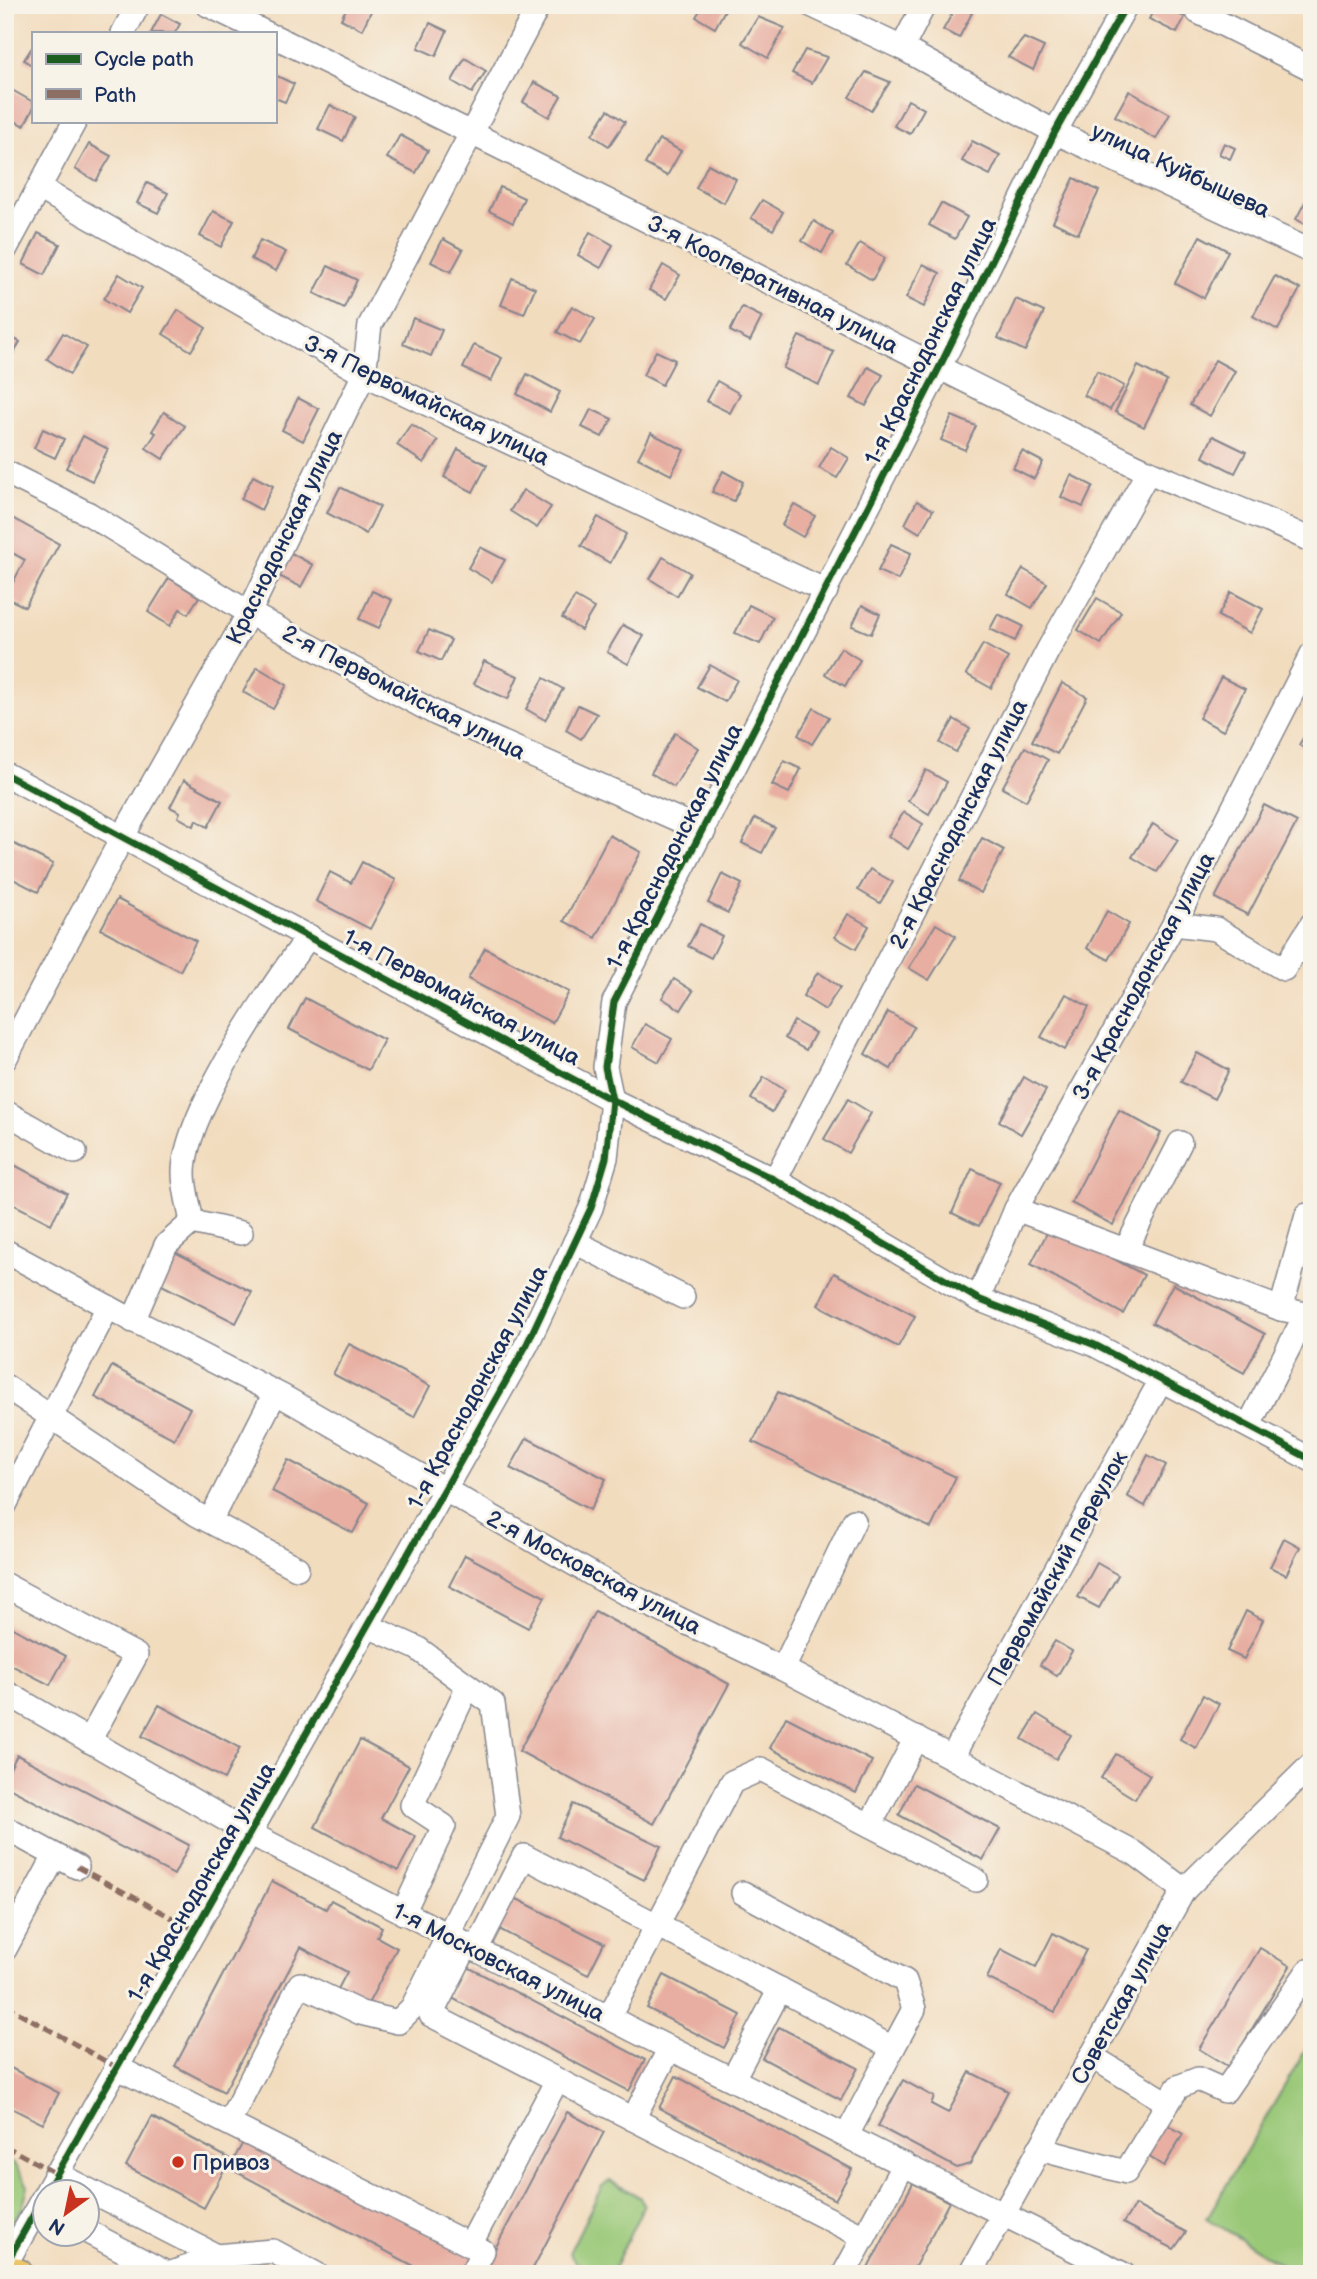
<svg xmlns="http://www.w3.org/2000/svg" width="1317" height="2279" viewBox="0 0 1317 2279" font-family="'Balsamiq Sans',sans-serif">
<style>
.green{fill:#99c877;stroke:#5a7c6a;stroke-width:2}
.building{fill:#e7aea1}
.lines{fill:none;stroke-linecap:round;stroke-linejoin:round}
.minor-casing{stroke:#86868e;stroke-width:26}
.major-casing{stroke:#86868e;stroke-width:33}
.minor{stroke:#fff;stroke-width:23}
.major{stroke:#eac669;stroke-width:30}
.quiet{stroke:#8d6e63;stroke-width:5;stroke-dasharray:10 5;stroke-linecap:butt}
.cycleway-casing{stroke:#f7f3e8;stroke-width:11}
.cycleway{stroke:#1b5e20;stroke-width:7}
.poi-dot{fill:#c8321e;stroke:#f7f3e8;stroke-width:2.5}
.labels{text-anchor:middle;stroke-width:6;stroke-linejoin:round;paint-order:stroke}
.street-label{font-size:23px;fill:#1b2f5e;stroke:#f7f3e8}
.poi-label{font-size:23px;fill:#1b2f5e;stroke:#f7f3e8;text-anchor:start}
</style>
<rect width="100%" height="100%" fill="#f7f3e8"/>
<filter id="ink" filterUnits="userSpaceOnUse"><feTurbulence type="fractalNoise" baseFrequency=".0143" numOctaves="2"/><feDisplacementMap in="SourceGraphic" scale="14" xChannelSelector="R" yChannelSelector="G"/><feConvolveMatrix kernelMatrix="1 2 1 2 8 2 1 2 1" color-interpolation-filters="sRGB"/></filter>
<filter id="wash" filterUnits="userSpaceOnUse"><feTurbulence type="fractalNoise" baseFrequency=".00686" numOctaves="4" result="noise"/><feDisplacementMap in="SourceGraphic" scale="28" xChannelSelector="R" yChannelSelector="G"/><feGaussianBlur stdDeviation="1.57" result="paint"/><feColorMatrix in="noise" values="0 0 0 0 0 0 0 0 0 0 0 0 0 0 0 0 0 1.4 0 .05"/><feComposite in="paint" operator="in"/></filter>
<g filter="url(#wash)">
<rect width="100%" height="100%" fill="#f2dcbe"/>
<g class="green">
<path d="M1312,2039V2274H1295L1207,2218Z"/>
<path d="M5,2160L14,2164L28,2186L23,2207L5,2230Z"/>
<path d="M610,2181L640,2197L644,2205L614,2268L597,2274L576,2262L569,2253L602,2186Z"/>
</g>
<g id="blocks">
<g class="building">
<path d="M348,5H374L362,30L341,19Z"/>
<path d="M490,5H514L508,15Z"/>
<path d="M703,5L726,8L715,28L696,17Z"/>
<path d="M957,5L972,13L959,38L943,30Z"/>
<path d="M1156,5L1185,17L1177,33L1149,19Z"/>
<path d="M161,14L180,24L175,33H151Z"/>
<path d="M758,17L785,28L768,58L742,43Z"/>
<path d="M430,23L447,31L436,56L418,48Z"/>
<path d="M1024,38L1044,47L1033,70L1008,57Z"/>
<path d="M33,46V66L24,60Z"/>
<path d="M805,50L827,57L812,83L792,73Z"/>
<path d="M465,58L486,71L472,93L452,81Z"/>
<path d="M866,72L890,82L871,111L849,97Z"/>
<path d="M275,75L294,84L285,102L275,98Z"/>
<path d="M534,82L561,96L549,117L523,102Z"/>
<path d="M12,90L33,102V109L24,126L5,116V102Z"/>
<path d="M1129,91L1170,114L1156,139L1115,116Z"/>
<path d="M908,100L924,109L910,134L894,126Z"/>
<path d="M330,105L355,117L343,141L318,129Z"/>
<path d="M608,110L625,122L609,146L592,135Z"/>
<path d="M400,135L428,150L416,173L387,158Z"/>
<path d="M659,139L681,151L667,176L645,164Z"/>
<path d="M972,141L1000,155L990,175L962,161Z"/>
<path d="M1224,143L1235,148L1230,159L1219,154Z"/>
<path d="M89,144L111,156L96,181L75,169Z"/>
<path d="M708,164L736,179L724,203L696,188Z"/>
<path d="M1074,178L1099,191L1078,234L1053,222Z"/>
<path d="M147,183L168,193L158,213L137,203Z"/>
<path d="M500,187L524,198L513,223L489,211Z"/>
<path d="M1312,189V228L1296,219Z"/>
<path d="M762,200L783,212L773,230L751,218Z"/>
<path d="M941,203L967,217L955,239L929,225Z"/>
<path d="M213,211L234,221L221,247L200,236Z"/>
<path d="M814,221L833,233L822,253L802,241Z"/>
<path d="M590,232L613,245L601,268L578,255Z"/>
<path d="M38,233L60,244L44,275L23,264Z"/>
<path d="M1200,236L1228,251L1204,298L1175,283Z"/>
<path d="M443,239L463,250L451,272L431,262Z"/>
<path d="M260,240L286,252L276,271L251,259Z"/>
<path d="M860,243L885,258L872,280L847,265Z"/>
<path d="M923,264L940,273L924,307L906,298Z"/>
<path d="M663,265L680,275L666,299L649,290Z"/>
<path d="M328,266L357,280L344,308L314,293Z"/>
<path d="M119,274L142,288L127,313L104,299Z"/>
<path d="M1275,276L1300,289L1278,330L1253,316Z"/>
<path d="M512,278L535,288L524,314L501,305Z"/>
<path d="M1016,299L1044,312L1025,351L998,338Z"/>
<path d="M572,306L595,319L580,344L557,332Z"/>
<path d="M742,307L762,317L750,341L730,331Z"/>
<path d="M178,310L206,328L191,351L163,334Z"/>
<path d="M413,318L442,330L431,356L403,344Z"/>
<path d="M63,333L87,347L70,374L47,359Z"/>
<path d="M5,334L20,342L5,368Z"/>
<path d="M799,336L834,352L819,385L783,368Z"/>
<path d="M474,345L502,358L491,381L463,368Z"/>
<path d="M656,351L675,360L662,385L643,375Z"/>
<path d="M1215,360L1235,371L1210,416L1190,405Z"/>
<path d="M1138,366L1167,381L1144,427L1115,412Z"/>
<path d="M868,367L883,375L866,406L851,398Z"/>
<path d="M1097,371L1124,386L1110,410L1084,395Z"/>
<path d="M527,374L560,392L550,412L517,394Z"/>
<path d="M717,381L740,394L730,413L706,401Z"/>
<path d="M298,398L319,409L303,441L282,430Z"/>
<path d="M591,409L612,419L602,437L582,427Z"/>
<path d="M164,412L185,426L163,459L146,448L156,433L152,431Z"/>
<path d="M952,416L976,426L965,450L941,440Z"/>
<path d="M411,424L438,441L424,463L397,445Z"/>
<path d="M43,429L64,439L55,458L34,448Z"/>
<path d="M651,433L684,450L671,475L638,458Z"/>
<path d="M83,436L108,449L92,481L66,468Z"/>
<path d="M1213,436L1246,452L1235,473L1203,457Z"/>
<path d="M831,447L849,458L837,478L819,468Z"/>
<path d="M458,449L487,465L473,492L444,477Z"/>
<path d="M1022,451L1043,462L1034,479L1013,468Z"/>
<path d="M723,471L743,482L734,501L712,492Z"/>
<path d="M1071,475L1093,486L1083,507L1061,497Z"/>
<path d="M253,476L273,486L261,510L241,499Z"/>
<path d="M340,487L380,507L366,534L327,513Z"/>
<path d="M523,490L551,507L537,528L510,511Z"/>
<path d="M917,501L933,510L920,533L905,524Z"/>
<path d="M794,504L815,516L803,537L782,525Z"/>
<path d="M5,514L59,544L25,607L5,597L25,560L5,549Z"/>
<path d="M598,517L626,534L610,563L581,546Z"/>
<path d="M891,544L911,553L898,580L878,571Z"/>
<path d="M480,547L505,560L492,582L468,568Z"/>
<path d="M291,553L313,565L301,587L279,576Z"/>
<path d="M663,557L690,573L677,596L650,579Z"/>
<path d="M1023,569L1047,583L1032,608L1008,594Z"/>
<path d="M169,578L199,597L188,614L180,609L170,626L148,612Z"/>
<path d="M372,591L392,600L379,628L359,619Z"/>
<path d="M1231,592L1263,609L1250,633L1218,616Z"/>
<path d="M575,597L594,608L581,630L562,618Z"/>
<path d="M1097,598L1121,612L1101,644L1078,630Z"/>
<path d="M749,605L773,617L760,644L735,633Z"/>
<path d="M862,605L880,614L871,634L852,626Z"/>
<path d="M998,614L1023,626L1015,641L990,629Z"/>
<path d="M623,625L644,636L628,664L607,652Z"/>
<path d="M429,630L451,640L441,661L419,651Z"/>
<path d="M983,644L1008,658L991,688L966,674Z"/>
<path d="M841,648L860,660L845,686L825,674Z"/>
<path d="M484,661L518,676L508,699L474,684Z"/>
<path d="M710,665L737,680L725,702L697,687Z"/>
<path d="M257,667L287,685L273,709L243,692Z"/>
<path d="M1221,677L1245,689L1223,731L1199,718Z"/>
<path d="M544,678L563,689L545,720L526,709Z"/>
<path d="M1062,683L1087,697L1057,754L1032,741Z"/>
<path d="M578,705L597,714L581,739L566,730Z"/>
<path d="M814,708L829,717L812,744L798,735Z"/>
<path d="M954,719L970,729L956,752L940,743Z"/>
<path d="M1312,723V753L1299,745Z"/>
<path d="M675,733L698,748L674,787L651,773Z"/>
<path d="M1025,747L1048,760L1026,801L1002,788Z"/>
<path d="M784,761L801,769L789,793L772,785Z"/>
<path d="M926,770L947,782L929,814L908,801Z"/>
<path d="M184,780L222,801L208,827L196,820L194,826L178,817L180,812L170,807Z"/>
<path d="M1264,805L1297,822L1248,915L1215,898Z"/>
<path d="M904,812L923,824L908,849L888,836Z"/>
<path d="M755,818L775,828L762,853L742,843Z"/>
<path d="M1153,824L1178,840L1157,872L1132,857Z"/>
<path d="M609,835L641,852L596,938L564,921Z"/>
<path d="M982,838L1004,850L981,893L959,881Z"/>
<path d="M5,839L53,864L38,892L5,875Z"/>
<path d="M362,862L396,880L370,929L316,901L330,872L351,883Z"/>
<path d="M870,869L893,882L880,903L858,890Z"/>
<path d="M722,874L742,884L728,913L708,903Z"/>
<path d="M117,899L196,941L180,971L101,929Z"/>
<path d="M1107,911L1129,924L1109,960L1087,948Z"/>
<path d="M848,914L869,926L856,949L835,937Z"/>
<path d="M700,924L722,936L711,958L688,946Z"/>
<path d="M936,924L956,936L929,980L909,968Z"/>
<path d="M485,948L569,992L552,1023L468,979Z"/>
<path d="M818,972L840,987L825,1010L803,996Z"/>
<path d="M674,979L693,991L681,1010L662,998Z"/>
<path d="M1066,994L1089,1007L1065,1050L1041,1037Z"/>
<path d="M305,998L384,1040L368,1070L289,1029Z"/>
<path d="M888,1012L914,1027L891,1069L865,1054Z"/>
<path d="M794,1021L815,1033L806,1050L785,1038Z"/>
<path d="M645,1024L672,1039L659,1062L632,1047Z"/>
<path d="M1197,1053L1229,1070L1214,1099L1181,1082Z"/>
<path d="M764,1077L785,1090L772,1112L751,1099Z"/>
<path d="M1024,1077L1046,1090L1021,1134L999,1121Z"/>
<path d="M848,1099L871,1113L848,1153L824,1139Z"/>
<path d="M1119,1110L1161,1133L1113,1225L1071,1203Z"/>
<path d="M5,1160L67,1193L51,1224L5,1200Z"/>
<path d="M972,1169L1000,1182L979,1226L952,1213Z"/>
<path d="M1051,1225L1144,1275L1123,1314L1031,1264Z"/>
<path d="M171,1250L252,1292L236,1323L154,1281Z"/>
<path d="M834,1273L915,1316L898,1347L818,1305Z"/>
<path d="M1173,1284L1265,1334L1244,1373L1152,1323Z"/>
<path d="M349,1344L430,1386L414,1417L333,1374Z"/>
<path d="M112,1366L190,1408L174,1439L95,1397Z"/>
<path d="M778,1392L956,1477L931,1528L753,1442Z"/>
<path d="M527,1438L606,1479L590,1510L510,1468Z"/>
<path d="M1148,1455L1166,1465L1145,1506L1127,1496Z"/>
<path d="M288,1460L369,1503L353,1533L272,1491Z"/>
<path d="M1284,1538L1300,1547L1286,1575L1270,1567Z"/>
<path d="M465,1555L545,1597L528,1628L449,1586Z"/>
<path d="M1097,1563L1118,1575L1099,1608L1078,1597Z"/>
<path d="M595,1611L729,1684L654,1824L519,1751Z"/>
<path d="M1246,1611L1263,1620L1244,1659L1227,1651Z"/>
<path d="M5,1624L66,1656L50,1685L5,1662Z"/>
<path d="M1055,1641L1072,1651L1057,1676L1040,1665Z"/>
<path d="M1203,1695L1219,1704L1196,1748L1180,1739Z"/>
<path d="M159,1705L240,1748L224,1779L142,1736Z"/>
<path d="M1037,1714L1071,1735L1056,1759L1022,1739Z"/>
<path d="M786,1717L872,1761L856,1793L770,1748Z"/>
<path d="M360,1740L409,1766L381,1818L416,1837L398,1871L315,1827Z"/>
<path d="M1116,1754L1150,1775L1135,1799L1101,1778Z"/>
<path d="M17,1755L189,1845L174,1875L5,1786V1778Z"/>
<path d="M914,1784L1000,1829L983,1860L899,1815Z"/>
<path d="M573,1804L661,1846L644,1880L557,1837Z"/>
<path d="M272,1881L326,1909L331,1900L382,1927L377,1937L397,1948L368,2004L338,1989L347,1972L301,1947L224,2092L175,2066Z"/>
<path d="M515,1898L604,1943L588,1975L499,1929Z"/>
<path d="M1053,1933L1086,1950L1055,2012L987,1978L1001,1949L1036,1967Z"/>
<path d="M1260,1948L1290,1966L1229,2067L1199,2049Z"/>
<path d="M466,1966L645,2060L629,2091L450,1997Z"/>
<path d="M664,1975L741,2015L724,2048L647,2008Z"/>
<path d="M779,2027L858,2068L841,2100L762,2058Z"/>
<path d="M5,2065L59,2093L43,2124L5,2105Z"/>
<path d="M970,2072L1008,2091L970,2164L957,2168L878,2126L903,2080L934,2097L931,2104L948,2113Z"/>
<path d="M676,2076L852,2169L835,2200L659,2108Z"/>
<path d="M567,2112L604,2132L530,2274H429L229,2168L246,2137L487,2264Z"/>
<path d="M152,2117L230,2159L204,2208L126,2166Z"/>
<path d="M1159,2120L1183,2134L1164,2166L1141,2152Z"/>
<path d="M913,2183L949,2202L911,2274H865Z"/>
<path d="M1135,2205L1186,2232L1174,2249L1123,2223Z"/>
</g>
</g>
</g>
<g filter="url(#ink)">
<use href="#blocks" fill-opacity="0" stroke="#86868e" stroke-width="2"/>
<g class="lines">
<g class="minor-casing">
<g id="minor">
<path d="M208,5L266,33"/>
<path d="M811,5L902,48L1055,132L1312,252"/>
<path d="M1198,12L1312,69"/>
<path d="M123,33L138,5"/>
<path d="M275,37C560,174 842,320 1126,461C1186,491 1251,510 1312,541"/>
<path d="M902,48L924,5"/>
<path d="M39,188L364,374L826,591"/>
<path d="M5,250L75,121"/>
<path d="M5,472L89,514L249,613L437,714L704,831"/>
<path d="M5,774L612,1100L775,1180L978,1299L1095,1345L1312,1460"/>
<path d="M1174,924L1216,929L1284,969L1312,924"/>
<path d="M5,1059L123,836L249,613L364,374L370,325L539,5"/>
<path d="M5,1112L75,1152"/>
<path d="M775,1180L1048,650L1148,472"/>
<path d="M1016,1209L1281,1309"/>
<path d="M241,1233L192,1222C189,1206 184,1189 184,1173C184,1113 272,986 309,936"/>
<path d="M575,1242L683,1297"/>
<path d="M1126,1249L1180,1143"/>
<path d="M5,1251L121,1314L282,1396L623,1592L783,1669L1136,1854L1184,1890"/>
<path d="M978,1299L1016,1209L1174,924L1312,654"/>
<path d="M133,1321L166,1245L192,1222"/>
<path d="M5,1386L196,1514L297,1568"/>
<path d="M1249,1425L1306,1314L1281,1309L1307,1215"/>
<path d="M5,1505L108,1307"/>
<path d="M210,1521L275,1393"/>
<path d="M5,1585L136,1655L89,1741"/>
<path d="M783,1669L854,1521"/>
<path d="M5,1692L251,1834L635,2031L1123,2274"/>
<path d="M952,1757L1161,1380"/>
<path d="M870,1825L916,1738"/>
<path d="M5,1828L77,1867"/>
<path d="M743,1893L905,1981L914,2009L893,2048"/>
<path d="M403,1913L444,1826L412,1805L468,1686"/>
<path d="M467,1945L431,2015L633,2119"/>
<path d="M5,1949L55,1856"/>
<path d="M476,1950L524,1856L893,2048L847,2135"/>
<path d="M609,2017L732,1782L761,1769L976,1880"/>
<path d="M670,2048L633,2119L864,2237"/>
<path d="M1091,2056L1168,2103L1178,2087L1198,2079L1225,2091L1308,1971"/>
<path d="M116,2067L470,2245L557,2080"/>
<path d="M733,2079L780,1989"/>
<path d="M229,2122L300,1984L361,2013L398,2022L412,2008L508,1816L493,1704L417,1648L368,1626"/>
<path d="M1039,2149L1126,2172L1168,2103"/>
<path d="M55,2173L217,2256"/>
<path d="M88,2232L168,2274"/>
<path d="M470,2245L483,2251L471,2274"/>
<path d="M5,2265L527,1344L591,1208L606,1158L612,1100L605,1067L614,1002L939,368L1055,132L1126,5"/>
<path d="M169,2274L217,2256L273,2251L316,2274"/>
<path d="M844,2274L904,2164"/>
<path d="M970,2274L1184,1890L1312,1764"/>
</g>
</g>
<g class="major-casing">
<path id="major" d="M5,2269L18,2274"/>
</g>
<use href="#minor" class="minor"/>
<use href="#major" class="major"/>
<g class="quiet">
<path d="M77,1867L195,1930"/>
<path d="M5,2005L116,2067"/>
<path d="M5,2146L55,2173"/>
</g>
<g class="cycleway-casing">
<g id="cycleway">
<path d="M5,774L612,1100L775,1180L978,1299L1095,1345L1312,1460"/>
<path d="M5,2265L527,1344L591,1208L606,1158L612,1100L605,1067L614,1002L939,368L1055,132L1126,5"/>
</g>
</g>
<use href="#cycleway" class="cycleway"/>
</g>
</g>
<circle class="poi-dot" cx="178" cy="2162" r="7"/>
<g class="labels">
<g class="street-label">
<text transform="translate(1181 170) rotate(25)" y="8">улица Куйбышева</text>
<text transform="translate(773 284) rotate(27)" y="8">3-я Кооперативная улица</text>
<text transform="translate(930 341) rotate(-64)" y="8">1-я Краснодонская улица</text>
<text transform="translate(427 400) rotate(26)" y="8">3-я Первомайская улица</text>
<text transform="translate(284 537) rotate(-64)" y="8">Краснодонская улица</text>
<text transform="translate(404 692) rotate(27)" y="8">2-я Первомайская улица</text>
<text transform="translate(958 824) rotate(-63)" y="8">2-я Краснодонская улица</text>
<text transform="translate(674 846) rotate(-63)" y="8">1-я Краснодонская улица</text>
<text transform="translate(1143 976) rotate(-62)" y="8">3-я Краснодонская улица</text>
<text transform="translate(462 997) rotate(28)" y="8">1-я Первомайская улица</text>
<text transform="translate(477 1387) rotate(-62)" y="8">1-я Краснодонская улица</text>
<text transform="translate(1057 1568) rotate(-61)" y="8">Первомайский переулок</text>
<text transform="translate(594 1572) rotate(28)" y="8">2-я Московская улица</text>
<text transform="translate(201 1882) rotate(-60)" y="8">1-я Краснодонская улица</text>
<text transform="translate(499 1962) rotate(27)" y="8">1-я Московская улица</text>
<text transform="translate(1121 2003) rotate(-61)" y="8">Советская улица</text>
</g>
<g class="poi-label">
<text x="192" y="2170">Привоз</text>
</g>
</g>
<rect width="1317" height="2279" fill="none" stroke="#f7f3e8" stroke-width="28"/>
<rect x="32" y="32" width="245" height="91" fill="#f7f3e8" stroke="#9fa5b1" stroke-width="2"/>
<rect x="46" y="54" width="35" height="10" fill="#1b5e20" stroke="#9fa5b1" stroke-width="2"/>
<text x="94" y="66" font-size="21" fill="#1b2f5e">Cycle path</text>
<rect x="46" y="89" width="35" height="10" fill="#8d6e63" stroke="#9fa5b1" stroke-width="2"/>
<text x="94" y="102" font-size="21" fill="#1b2f5e">Path</text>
<g transform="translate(66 2213) rotate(213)"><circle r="33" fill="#f7f3e8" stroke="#9fa5b1" stroke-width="2"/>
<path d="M0-5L12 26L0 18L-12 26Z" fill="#c8321e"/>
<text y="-10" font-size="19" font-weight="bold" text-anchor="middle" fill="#1b2f5e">N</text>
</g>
</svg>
